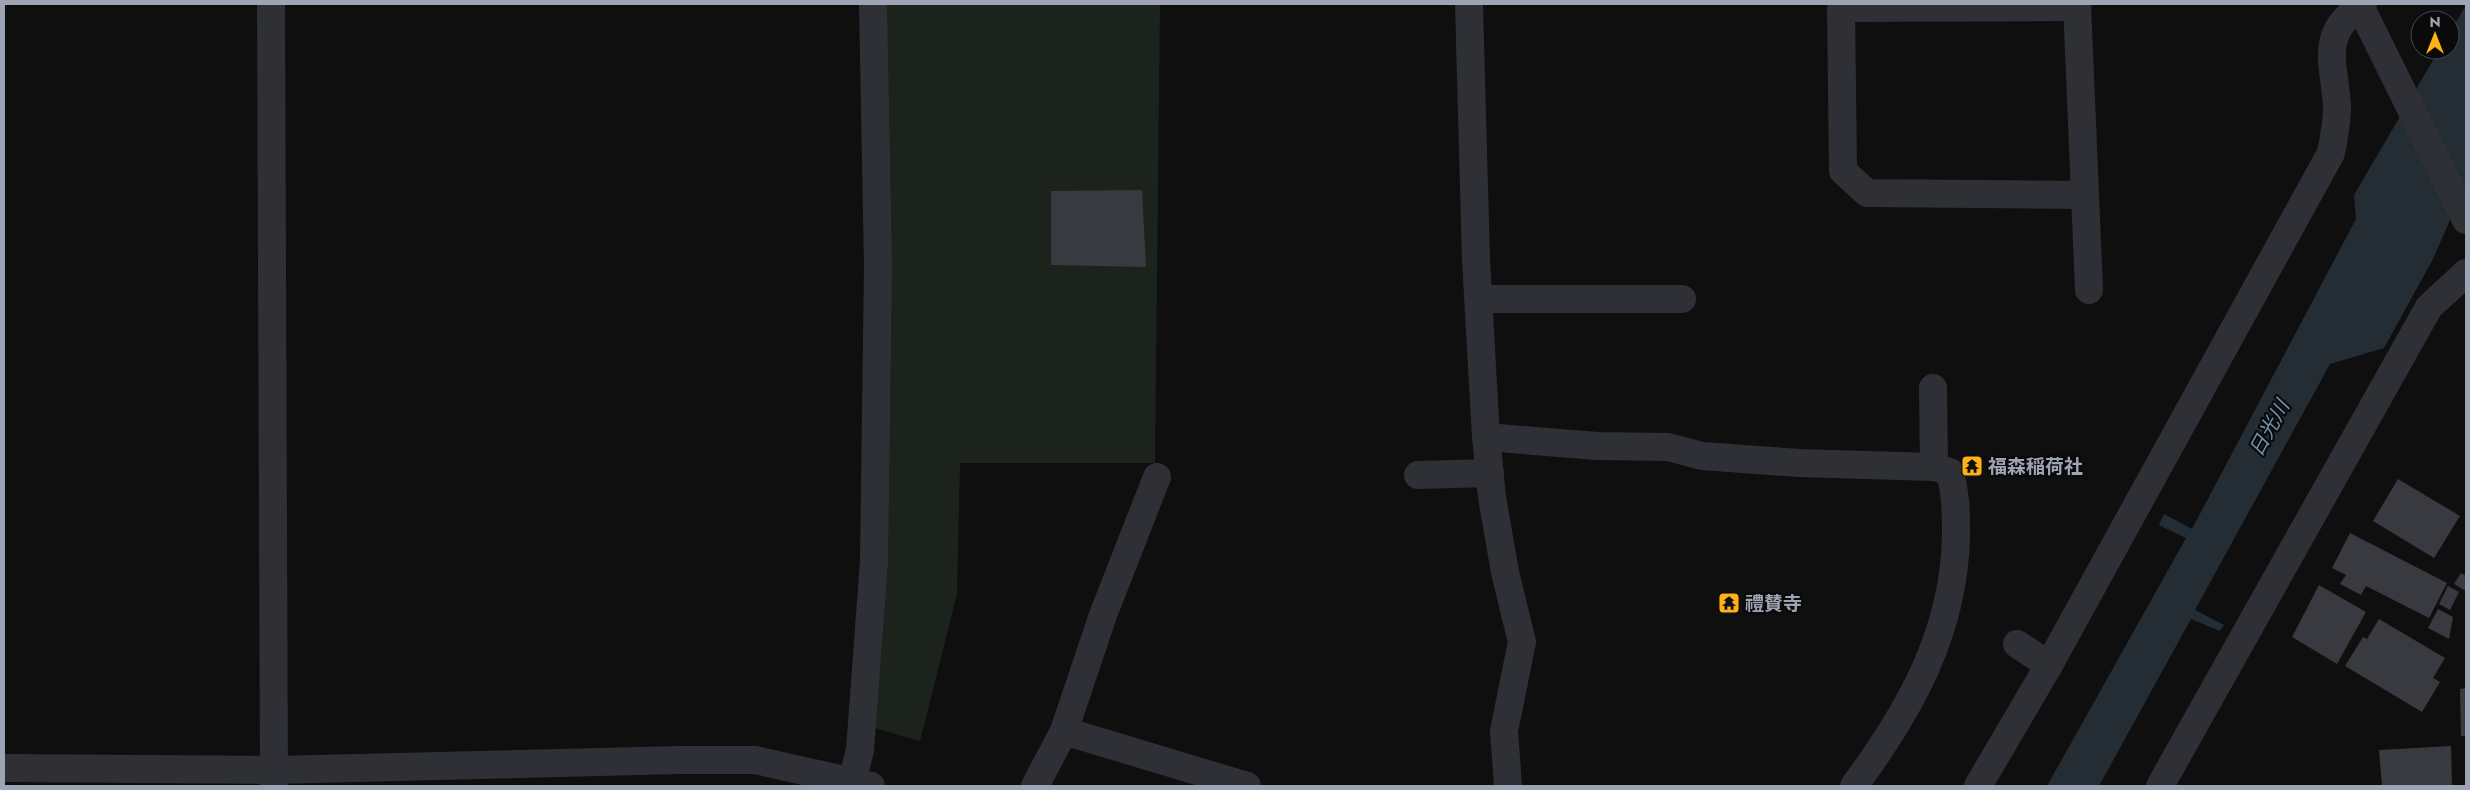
<svg xmlns="http://www.w3.org/2000/svg" width="2470" height="790" viewBox="0 0 2470 790" font-family="Jost,'Noto Sans JP',sans-serif">
<style>
.green{fill:#1b231c}
.water{fill:#242d34}
.building{fill:#393a40}
.lines{fill:none;stroke-linecap:round;stroke-linejoin:round}
.minor{stroke:#2f3035;stroke-width:28}
.labels{text-anchor:middle;stroke-width:4.5;stroke-linejoin:round;paint-order:stroke}
.poi-label{font-size:19px;font-weight:bold;fill:#9ea4b3;stroke:#0a0a0b;text-anchor:start}
.water-label{font-size:20px;font-style:italic;fill:#7193b2;stroke:#0a0a0b}
</style>
<rect width="100%" height="100%" fill="#0f0f10"/>
<path class="green" d="M874,4H1160L1155,463H960L957,594L920,741L860,724Z"/>
<path class="water" d="M2466,5V184L2432,261L2384,348L2330,364L2195,610L2224,625L2220,631L2191,619L2099,786H2047L2186,538L2159,525L2164,514L2192,529L2356,219L2354,195L2439,50H2450V32Z"/>
<g class="building">
<path d="M1142,190L1146,267L1051,265V191Z"/>
<path d="M2398,479L2460,516L2434,558L2373,521Z"/>
<path d="M2350,533L2447,583L2429,618L2366,586L2361,595L2340,584L2346,575L2332,568Z"/>
<path d="M2461,573L2466,576V591L2454,584Z"/>
<path d="M2319,585L2366,612L2337,664L2292,637Z"/>
<path d="M2448,586L2459,592L2450,610L2439,604Z"/>
<path d="M2438,609L2453,617L2449,639L2428,628Z"/>
<path d="M2379,619L2445,658L2433,678L2440,682L2422,712L2345,666L2363,637L2367,639Z"/>
<path d="M2466,688V736H2461L2460,689Z"/>
<path d="M2451,746L2452,786H2382L2379,750Z"/>
</g>
<g class="lines">
<g class="minor">
<path d="M271,4L274,786"/>
<path d="M1469,4L1476,260L1486,437L1492,497L1505,572L1522,642L1504,731L1508,786"/>
<path d="M2077,4L2089,290"/>
<path d="M2359,4L2466,220"/>
<path d="M2077,7L1841,8L1843,171L1867,193L2085,195"/>
<path d="M1479,299H1682"/>
<path d="M1486,437L1597,446L1668,447L1702,456L1799,463L1934,467"/>
<path d="M1418,475L1490,473"/>
<path d="M2017,644L2049,665"/>
<path d="M1064,731L1247,786"/>
<path d="M4,768L274,770L680,760H755L871,786"/>
<path d="M852,782L860,750L874,561L878,266L873,4"/>
<path d="M1035,786L1064,731L1103,615L1157,477"/>
<path d="M1854,786C1910,710 1954,633 1956,536C1956,512 1956,495 1950,472L1934,467L1933,388"/>
<path d="M1978,786L2049,665L2331,153C2334,138 2337,123 2337,107C2335,64 2317,35 2363,4"/>
<path d="M2160,786L2429,307L2466,273"/>
</g>
</g>
<defs>
<g id="temple-square" transform="scale(1.125)"><rect x="-9" y="-9" width="18" height="18" rx="4" fill="#ffb218" stroke="#0a0a0b"/><path d="M0-6L5-2H3V0L6.5 2.5H4V6H1.5V3h-3V6H-4V2.5H-6.5L-3 0V-2H-5Z" fill="#111"/></g>
</defs>
<g fill-rule="evenodd">
<use href="#temple-square" x="1972" y="466"/>
<use href="#temple-square" x="1729" y="603"/>
</g>
<g class="labels">
<g class="poi-label">
<text x="1988" y="473">福森稲荷社</text>
<text x="1745" y="610">禮賛寺</text>
</g>
<g class="water-label">
<text transform="translate(2269 428) rotate(-61)" y="7">日光川</text>
</g>
</g>
<rect width="2470" height="790" fill="none" stroke="#9ea4b3" stroke-width="10"/>
<g transform="translate(2435 35)"><circle r="24" fill="#0a0a0b" stroke="#45484e"/>
<path d="M0-4L9 19L0 12L-9 19Z" fill="#ffb218"/>
<text y="-8" font-size="14" font-weight="bold" text-anchor="middle" fill="#9ea4b3">N</text>
</g>
</svg>
